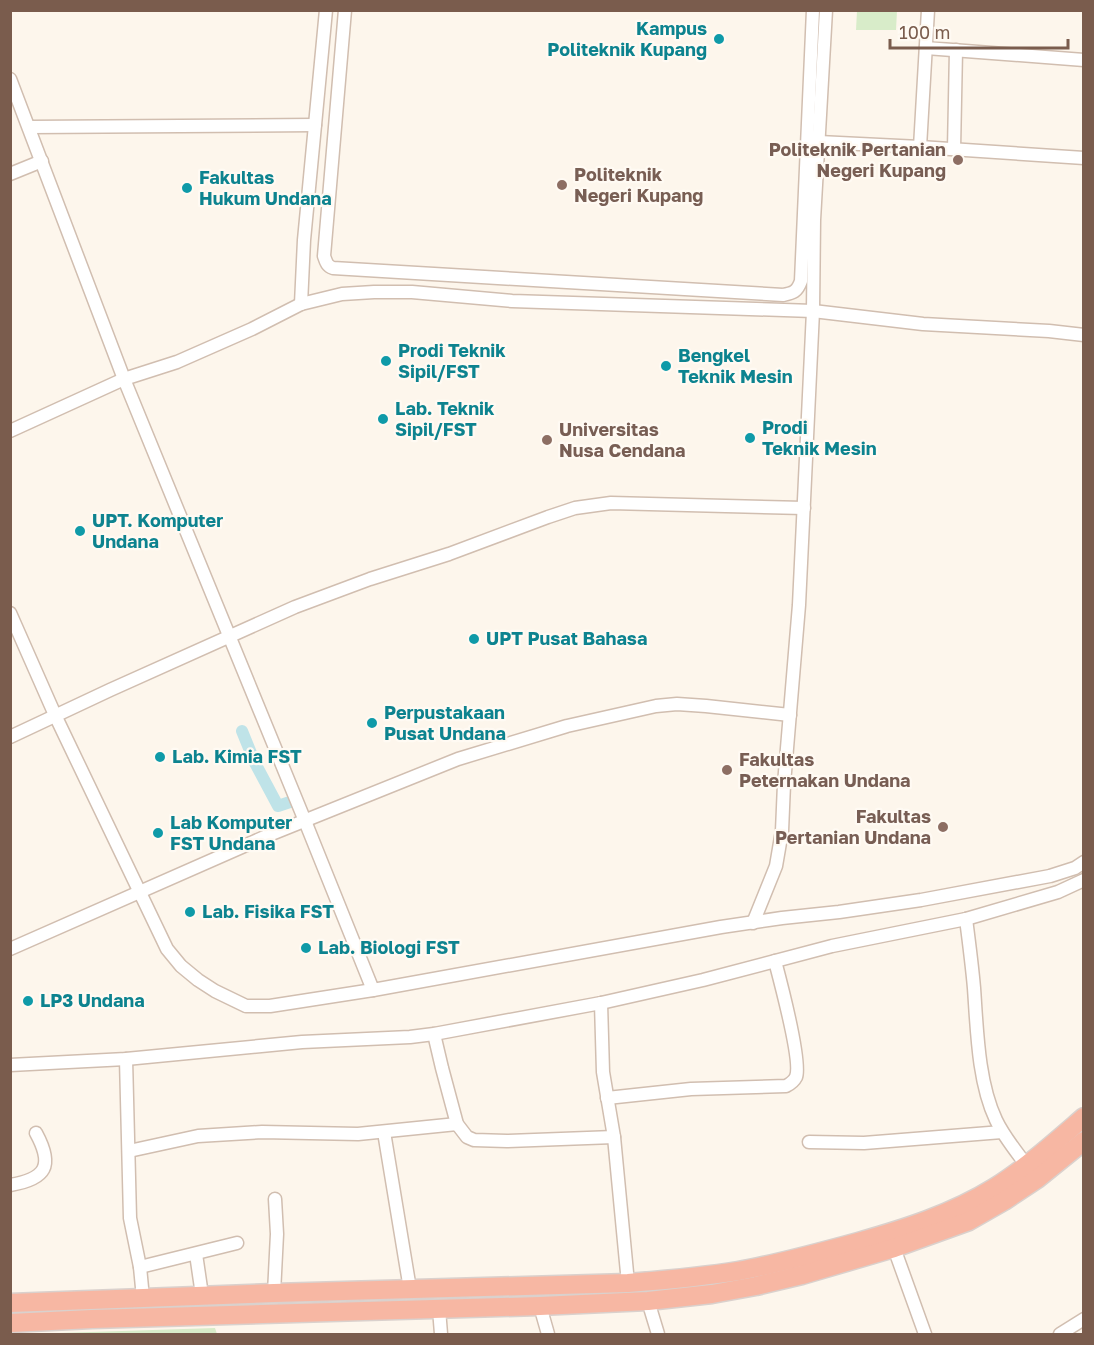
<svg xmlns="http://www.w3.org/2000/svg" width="1094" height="1345" viewBox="0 0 1094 1345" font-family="'Golos Text',sans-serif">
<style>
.green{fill:#d8ecc9}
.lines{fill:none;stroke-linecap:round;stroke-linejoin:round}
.canal{stroke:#bfe3e8;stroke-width:12}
.minor-casing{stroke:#d1beb0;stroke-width:15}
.highway-casing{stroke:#dad1cd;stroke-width:21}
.minor{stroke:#fff;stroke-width:12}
.highway{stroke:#f7b7a3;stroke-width:18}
.culture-dot{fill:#0f9aa8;stroke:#fffaf3;stroke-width:2}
.education-dot{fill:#8d6e63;stroke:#fffaf3;stroke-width:2}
.labels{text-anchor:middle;stroke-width:4.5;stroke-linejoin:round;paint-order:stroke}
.culture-label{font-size:18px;font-weight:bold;fill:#0d838f;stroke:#fffaf3;text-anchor:start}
.education-label{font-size:18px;font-weight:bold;fill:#785e54;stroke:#fffaf3;text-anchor:start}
</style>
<rect width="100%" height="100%" fill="#fdf6ec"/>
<g class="green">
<path d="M857,11H897L896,30H856Z"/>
<path d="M215,1328L217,1334H29Z"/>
</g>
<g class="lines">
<path class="canal" d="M242,731L255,763L278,806L296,800L299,807"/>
<g class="minor-casing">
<g id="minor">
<path d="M345,10L324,256C326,262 327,266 333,268L783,295C793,293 797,292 801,281L813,10"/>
<path d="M926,48L1084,60"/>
<path d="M10,79L124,379L305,821L373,990"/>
<path d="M29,127L315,125"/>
<path d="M819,142L920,147L1084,158"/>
<path d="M920,147L928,10"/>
<path d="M954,149L956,50"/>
<path d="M10,174L42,161"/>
<path d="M301,304L304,240L326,10"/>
<path d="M10,431L124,379L177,362L252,329L301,304L342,294L374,292H412L512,301L813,311L923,324L1049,331L1084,335"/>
<path d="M10,613L55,715L167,949L181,966L198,980L215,991L246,1006H270L373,990L721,927L782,918L839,912L921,900L1050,876L1075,868L1084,862"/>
<path d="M10,737L110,690L295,607L370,579L449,554L548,517L575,508L611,503L804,508"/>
<path d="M966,919C969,942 972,965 974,988C977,1030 978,1082 996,1120C1004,1137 1016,1151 1027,1166"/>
<path d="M753,923L776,866L782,831L784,784L799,605L813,311L814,220L826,10"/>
<path d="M10,949L269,835L458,759L567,726L656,706L677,704L706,706L790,715"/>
<path d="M601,1003L603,1072L614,1137L628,1283"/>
<path d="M434,1034L442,1068L457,1124L467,1137L474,1140L507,1141L614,1137"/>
<path d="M126,1059L130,1218L140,1267L143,1298"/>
<path d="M10,1065L126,1059L302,1042L410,1037L434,1034L601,1003L703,980L832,946L966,919L1058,892L1084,880"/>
<path d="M607,1098L691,1089L786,1086C790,1084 794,1081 796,1077C802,1062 780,980 775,961"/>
<path d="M384,1132L410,1289"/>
<path d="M809,1142L864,1143L1002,1132"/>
<path d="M129,1151L198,1136L262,1132L358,1134L457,1124"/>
<path d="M10,1185C46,1179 54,1166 36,1133"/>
<path d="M894,1248L925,1334"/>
<path d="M196,1254L202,1295"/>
<path d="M140,1267L237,1243"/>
<path d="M274,1293L277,1234L275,1199"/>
<path d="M648,1301L658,1334"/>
<path d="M540,1306L548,1334"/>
<path d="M439,1309L441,1334"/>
<path d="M1060,1334L1084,1319"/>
</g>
</g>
<g class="highway-casing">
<g id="highway">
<path d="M10,1303L274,1293L628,1283C665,1280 701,1277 738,1271C778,1264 818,1253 858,1242C904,1229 952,1214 994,1188C1026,1168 1055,1142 1084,1117"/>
<path d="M10,1323L92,1319L540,1306L648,1301L712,1294L756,1286L802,1275L894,1248L969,1221L1004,1201L1037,1179L1084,1141"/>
</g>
</g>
<use href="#minor" class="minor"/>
<use href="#highway" class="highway"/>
</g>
<g class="culture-dot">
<circle cx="719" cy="39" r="6"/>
<circle cx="187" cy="188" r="6"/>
<circle cx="386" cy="361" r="6"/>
<circle cx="666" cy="366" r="6"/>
<circle cx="383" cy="419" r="6"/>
<circle cx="750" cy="438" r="6"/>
<circle cx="80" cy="531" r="6"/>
<circle cx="474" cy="639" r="6"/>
<circle cx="372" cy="723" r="6"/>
<circle cx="160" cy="757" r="6"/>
<circle cx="158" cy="833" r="6"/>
<circle cx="190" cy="912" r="6"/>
<circle cx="306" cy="948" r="6"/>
<circle cx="28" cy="1001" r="6"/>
</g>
<g class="education-dot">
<circle cx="958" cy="160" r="6"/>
<circle cx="562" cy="185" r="6"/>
<circle cx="547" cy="440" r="6"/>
<circle cx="727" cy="770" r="6"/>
<circle cx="943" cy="827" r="6"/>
</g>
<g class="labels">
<g class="culture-label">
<text x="707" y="35" text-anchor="end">Kampus<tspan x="707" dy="21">Politeknik Kupang</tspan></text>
<text x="199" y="184">Fakultas<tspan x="199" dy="21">Hukum Undana</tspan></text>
<text x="398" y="357">Prodi Teknik<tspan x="398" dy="21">Sipil/FST</tspan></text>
<text x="678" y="362">Bengkel<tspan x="678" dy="21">Teknik Mesin</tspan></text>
<text x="395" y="415">Lab. Teknik<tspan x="395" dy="21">Sipil/FST</tspan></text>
<text x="762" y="434">Prodi<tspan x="762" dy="21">Teknik Mesin</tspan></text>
<text x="92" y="527">UPT. Komputer<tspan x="92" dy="21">Undana</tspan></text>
<text x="486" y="645">UPT Pusat Bahasa</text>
<text x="384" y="719">Perpustakaan<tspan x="384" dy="21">Pusat Undana</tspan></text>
<text x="172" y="763">Lab. Kimia FST</text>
<text x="170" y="829">Lab Komputer<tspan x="170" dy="21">FST Undana</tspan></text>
<text x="202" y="918">Lab. Fisika FST</text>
<text x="318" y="954">Lab. Biologi FST</text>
<text x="40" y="1007">LP3 Undana</text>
</g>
<g class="education-label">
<text x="946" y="156" text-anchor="end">Politeknik Pertanian<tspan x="946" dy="21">Negeri Kupang</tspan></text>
<text x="574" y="181">Politeknik<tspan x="574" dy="21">Negeri Kupang</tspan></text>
<text x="559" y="436">Universitas<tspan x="559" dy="21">Nusa Cendana</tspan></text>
<text x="739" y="766">Fakultas<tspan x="739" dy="21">Peternakan Undana</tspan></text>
<text x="931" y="823" text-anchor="end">Fakultas<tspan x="931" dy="21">Pertanian Undana</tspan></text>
</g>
</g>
<rect width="1094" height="1345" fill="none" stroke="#7a5c4d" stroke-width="24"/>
<path d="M890 39v9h178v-9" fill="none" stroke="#7a5c4d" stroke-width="3"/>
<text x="899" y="39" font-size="18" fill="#7a5c4d" stroke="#fffaf3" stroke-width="4.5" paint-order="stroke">100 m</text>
</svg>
